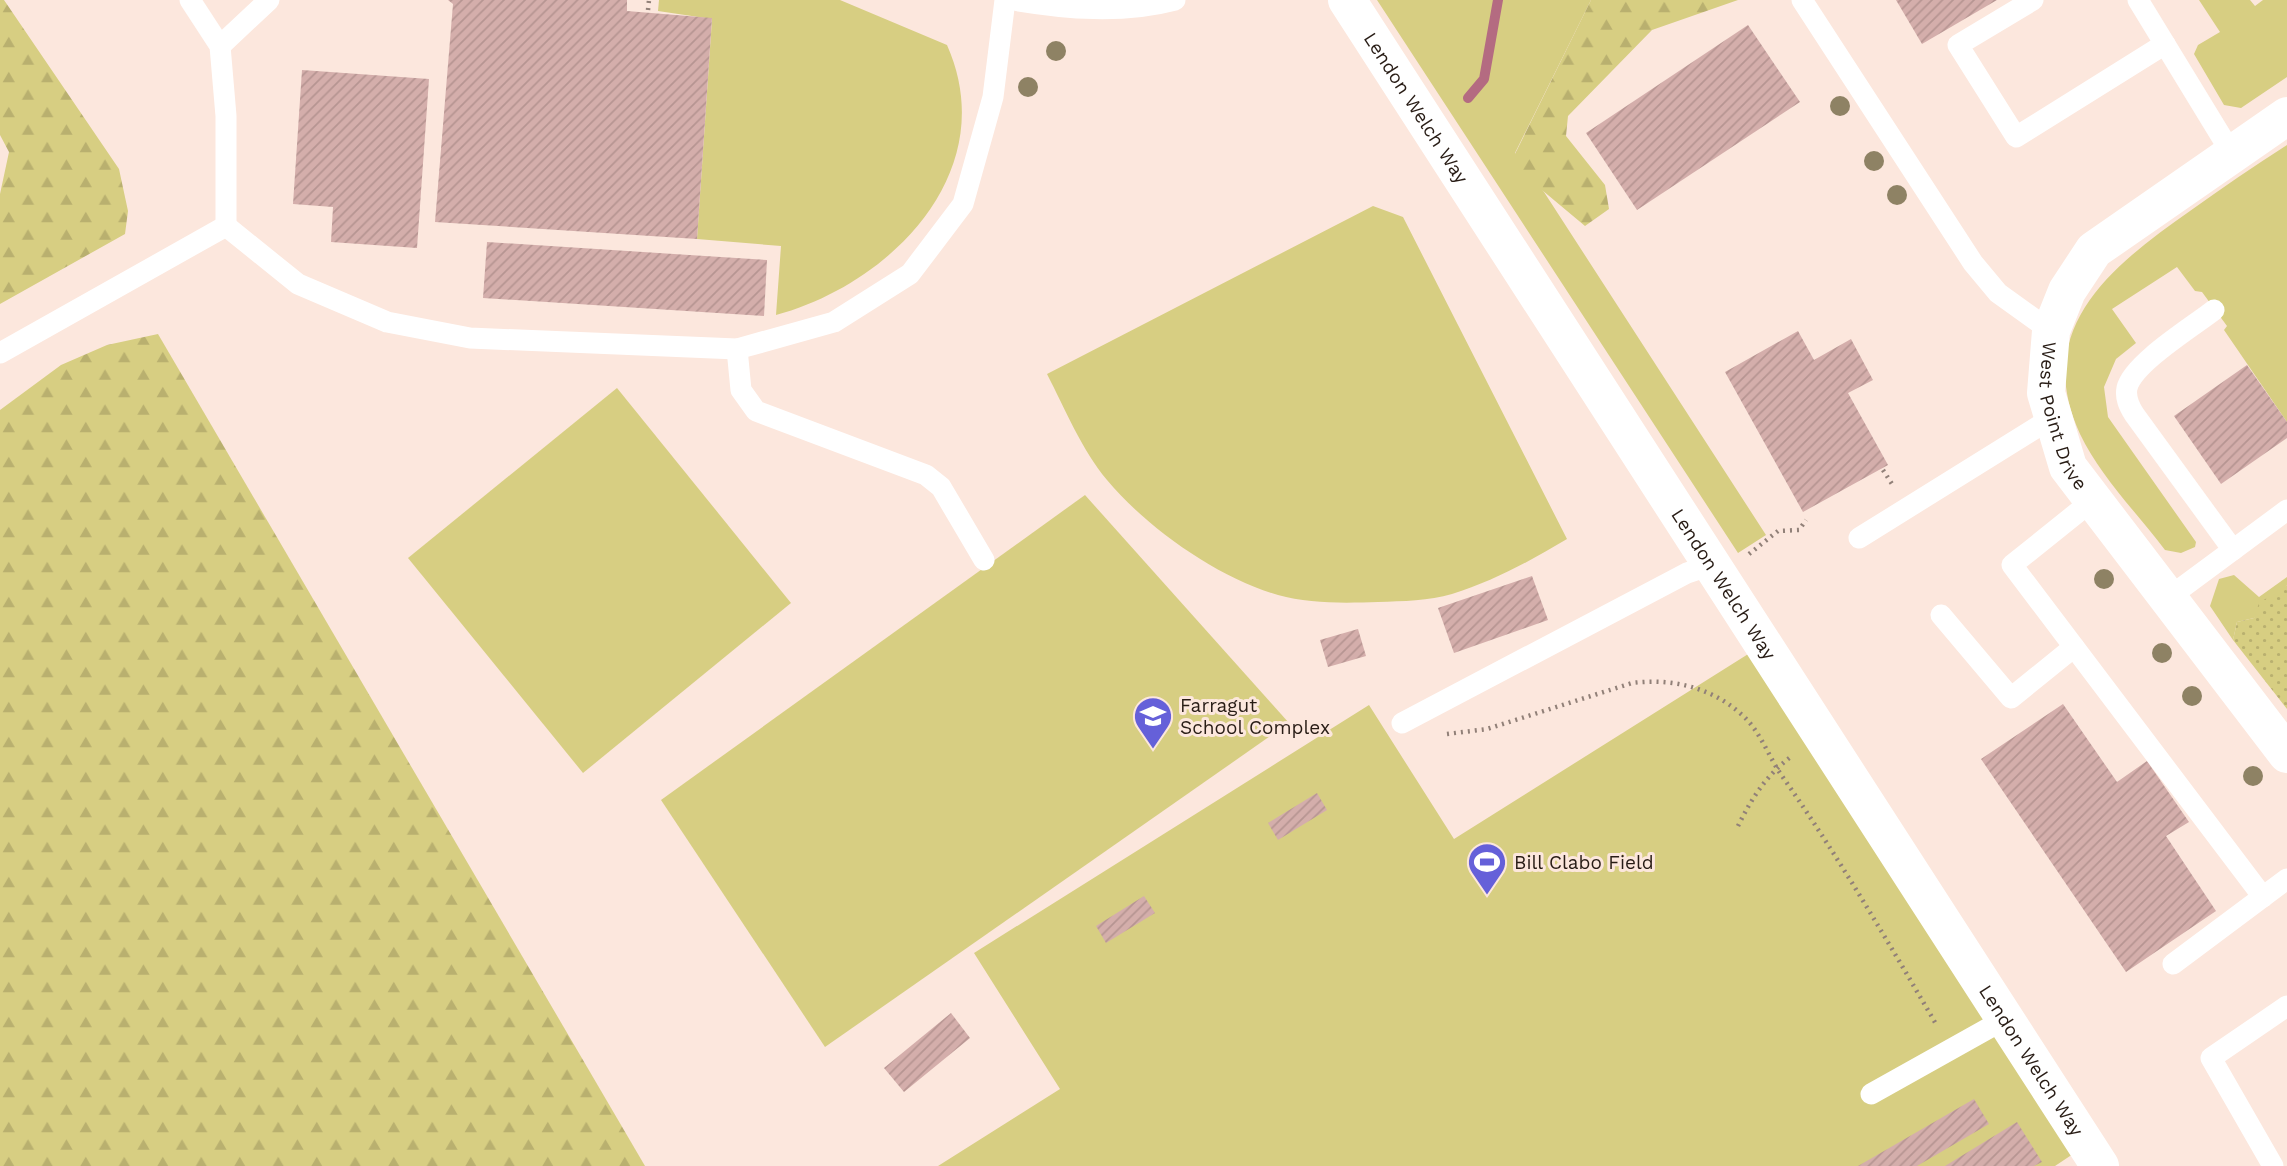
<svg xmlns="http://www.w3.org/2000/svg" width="2287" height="1166" viewBox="0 0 2287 1166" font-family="'Work Sans',sans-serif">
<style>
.grass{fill:#d7ce82}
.forest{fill:url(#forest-firs)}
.garden{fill:url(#garden-dots)}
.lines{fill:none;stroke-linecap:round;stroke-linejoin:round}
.stream{stroke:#b46b81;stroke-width:10}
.building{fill:url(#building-hatch)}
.path{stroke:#918078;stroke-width:4.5;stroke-dasharray:2 5;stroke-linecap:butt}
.service{stroke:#fff;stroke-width:21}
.minor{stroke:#fff;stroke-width:38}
.tree{fill:#8e8264}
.labels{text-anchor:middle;stroke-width:6;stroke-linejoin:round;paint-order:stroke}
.street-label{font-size:19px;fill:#281c15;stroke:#fce7dd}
.poi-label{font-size:19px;fill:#281c15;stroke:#fce7dd;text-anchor:start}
</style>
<defs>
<pattern id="forest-firs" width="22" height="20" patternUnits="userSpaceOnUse" patternTransform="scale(1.75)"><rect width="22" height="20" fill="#d7ce82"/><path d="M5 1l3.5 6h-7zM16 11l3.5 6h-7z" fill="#b9b06f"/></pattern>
<pattern id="garden-dots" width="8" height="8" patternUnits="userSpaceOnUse" patternTransform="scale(1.75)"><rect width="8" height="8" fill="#d7ce82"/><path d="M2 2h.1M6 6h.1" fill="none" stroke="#b9b06f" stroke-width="1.8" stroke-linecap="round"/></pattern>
<pattern id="building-hatch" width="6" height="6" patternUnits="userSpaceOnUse" patternTransform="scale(1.75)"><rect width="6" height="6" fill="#d4aeab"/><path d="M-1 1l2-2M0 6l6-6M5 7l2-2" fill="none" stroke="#b69592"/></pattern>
</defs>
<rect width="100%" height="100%" fill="#fce7dd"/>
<g class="grass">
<path d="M659,0H840L947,45C1003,171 891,284 776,315L781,246L697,239L712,19L658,11Z"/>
<path d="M1377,0H1591L1515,153L1544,192L1766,535L1738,553Z"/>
<path d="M2199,0H2250L2255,6L2263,0H2287V77L2241,108L2224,105L2194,54L2198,45L2220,32Z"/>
<path d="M2287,145V422L2224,330L2227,326L2202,292L2195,291L2177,267L2112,309L2136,343L2116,359L2104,387L2108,417L2196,542L2195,547L2181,553L2165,550C2137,513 2100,476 2080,434C2031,328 2113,265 2190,211C2222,188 2254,166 2287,145Z"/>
<path d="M1373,206L1403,217L1567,539C1530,561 1494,581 1452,594C1429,601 1403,601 1378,602C1346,603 1309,604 1278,595C1218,578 1147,528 1107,480C1082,450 1065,409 1047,374Z"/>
<path d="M617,388L791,603L583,773L408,558Z"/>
<path d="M1085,495L1289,723L825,1047L661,800Z"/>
<path d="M2234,575L2259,597L2287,577V585L2254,618L2237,622L2233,640L2210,606L2219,579Z"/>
<path d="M1753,651L2073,1154L2055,1166H938L1060,1089L974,953L1369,705L1454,839Z"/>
</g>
<g class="forest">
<path d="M0,0H4L119,169L128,211L125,234L0,304V194L9,152L0,135Z"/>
<path d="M1591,0H1738L1652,30L1568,116L1566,136L1605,185L1609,209L1585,226L1518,170L1515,154Z"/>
<path d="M158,334L645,1166H0V410L61,365L107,345Z"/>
</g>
<path class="garden" d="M2287,585V709L2233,640L2237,622L2254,618L2259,603Z"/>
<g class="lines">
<path class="stream" d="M1468,98L1484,79L1498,0"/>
</g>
<g class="building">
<path d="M448,0H627V11L712,18L697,239L435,222L453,4Z"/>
<path d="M1896,0H1997L1922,44Z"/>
<path d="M1748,25L1800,102L1637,210L1586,133Z"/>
<path d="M302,70L429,79L417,248L331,242L333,207L293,204Z"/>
<path d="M487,242L767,260L764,316L483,298Z"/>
<path d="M1798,331L1814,360L1851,339L1873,380L1848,393L1888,465L1803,512L1725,372Z"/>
<path d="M2247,365L2287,422V438L2221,484L2174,416Z"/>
<path d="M1532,576L1548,620L1454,653L1438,608Z"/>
<path d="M1358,629L1366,656L1328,667L1320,640Z"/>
<path d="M2063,704L2117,782L2147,761L2189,822L2166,836L2216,911L2126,972L1981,759Z"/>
<path d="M1317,793L1327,810L1278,840L1268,823Z"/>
<path d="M1144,896L1155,913L1106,943L1096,926Z"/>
<path d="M951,1013L970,1038L904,1092L884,1068Z"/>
<path d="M1974,1099L1989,1124L1917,1166H1858Z"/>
<path d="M2017,1122L2042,1162L2034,1166H1945Z"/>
</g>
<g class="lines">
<g class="path">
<path d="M648,10L649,0"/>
<path d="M1883,470L1892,484"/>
<path d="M1749,554L1778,531L1799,530L1806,520"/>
<path d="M1447,734L1487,729L1632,683C1671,678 1711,687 1741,714C1760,730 1768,756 1782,776C1838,856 1887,940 1936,1024"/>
<path d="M1738,826C1752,798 1766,775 1792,756"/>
</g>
<g class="service">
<path d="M190,0L220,46L226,116V226"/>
<path d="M1013,0C1066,9 1122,14 1175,0"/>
<path d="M1802,0L1973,263L1998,293L2051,331"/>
<path d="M2033,0L1958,45L2016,137L2165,44"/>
<path d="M2138,0L2232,154"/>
<path d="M220,46L269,0"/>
<path d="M226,226L298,284L387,322L470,338L737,349L834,322L910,274L963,204L993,97L1005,0"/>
<path d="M2214,310C2194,326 2133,363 2127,388C2125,398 2129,406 2134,414L2233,550"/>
<path d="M737,349L741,390L756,411L926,475L941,487L984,560"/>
<path d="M0,353L226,226"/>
<path d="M2093,500L2012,565L2263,897"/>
<path d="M1859,538L2052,418"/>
<path d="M2168,598L2287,510"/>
<path d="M1941,615L2011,698L2074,647"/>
<path d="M1402,723L1687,573L1711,565"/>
<path d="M2173,964L2287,879"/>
<path d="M1871,1094L2005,1019"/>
<path d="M2273,1166L2211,1058L2287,1006"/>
</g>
<g class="minor">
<path id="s1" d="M1347,0L2100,1166"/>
<path id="s2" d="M2287,116L2094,250L2067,291L2051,331L2046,393L2068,467L2287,754"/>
</g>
</g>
<g class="tree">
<circle cx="1056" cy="51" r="10"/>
<circle cx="1028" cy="87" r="10"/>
<circle cx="1840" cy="106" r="10"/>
<circle cx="1874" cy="161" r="10"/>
<circle cx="1897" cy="195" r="10"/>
<circle cx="2104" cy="579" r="10"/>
<circle cx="2162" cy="653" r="10"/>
<circle cx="2192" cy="696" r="10"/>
<circle cx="2253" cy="776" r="10"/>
</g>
<defs>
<g id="school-pin" transform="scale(2.0125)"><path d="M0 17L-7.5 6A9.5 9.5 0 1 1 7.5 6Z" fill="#6560d9" stroke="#fce7dd"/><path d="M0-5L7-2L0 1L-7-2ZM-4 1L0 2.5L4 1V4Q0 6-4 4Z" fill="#fff"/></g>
<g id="stadium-pin" transform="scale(2.0125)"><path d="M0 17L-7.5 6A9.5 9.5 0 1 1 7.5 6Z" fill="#6560d9" stroke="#fce7dd"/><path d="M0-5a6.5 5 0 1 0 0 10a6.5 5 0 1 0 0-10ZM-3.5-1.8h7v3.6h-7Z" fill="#fff"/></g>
</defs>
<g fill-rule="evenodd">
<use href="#school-pin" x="1153" y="716"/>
<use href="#stadium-pin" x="1487" y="862"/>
</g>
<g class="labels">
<g class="street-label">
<text dy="7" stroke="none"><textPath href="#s1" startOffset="128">Lendon Welch Way</textPath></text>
<text dy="7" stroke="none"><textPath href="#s2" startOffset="415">West Point Drive</textPath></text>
<text dy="7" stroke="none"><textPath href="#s1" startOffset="695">Lendon Welch Way</textPath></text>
<text dy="7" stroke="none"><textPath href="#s1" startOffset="1262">Lendon Welch Way</textPath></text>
</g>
<g class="poi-label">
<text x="1180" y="712">Farragut<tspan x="1180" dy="22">School Complex</tspan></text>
<text x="1514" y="869">Bill Clabo Field</text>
</g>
</g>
</svg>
